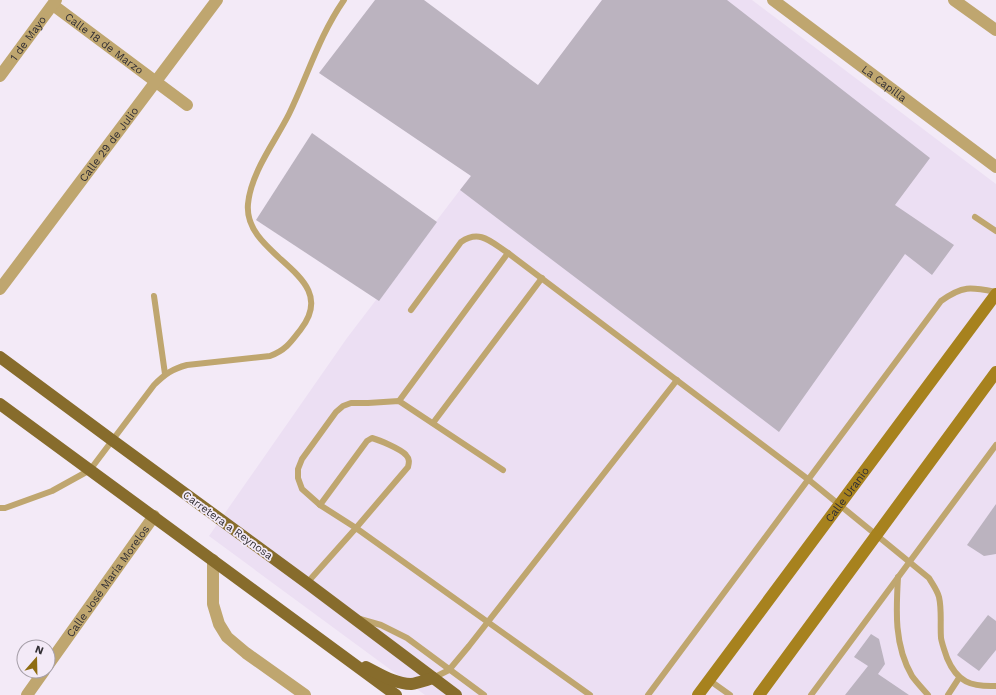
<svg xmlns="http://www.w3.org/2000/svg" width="996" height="695" viewBox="0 0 996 695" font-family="'Work Sans',sans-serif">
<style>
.built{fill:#ecdff3}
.building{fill:#bbb3bf}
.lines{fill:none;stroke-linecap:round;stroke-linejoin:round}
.lane{stroke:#bfa66f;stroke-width:6}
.street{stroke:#bfa66f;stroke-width:12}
.secondary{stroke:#a7821e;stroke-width:12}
.primary{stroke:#876c2c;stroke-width:12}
.labels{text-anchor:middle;stroke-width:3.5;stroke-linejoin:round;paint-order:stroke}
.street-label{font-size:11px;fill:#322f34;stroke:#f3eaf7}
</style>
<rect width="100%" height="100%" fill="#f3eaf7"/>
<path class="built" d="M602,0H752L996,184V695H425L209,536L347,338L460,190Z"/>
<g class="building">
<path d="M375,0H424L538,85L602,0H727L930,158L895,205L954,245L932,275L905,254L779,432L460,190L471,176L319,73Z"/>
<path d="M312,133L437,222L379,301L256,220Z"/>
<path d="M996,504V554L984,556L967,545Z"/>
<path d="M988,615L996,621V650L979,671L957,655Z"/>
<path d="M871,634L879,639L885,664L878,674L909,695H845L868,666L854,657Z"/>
</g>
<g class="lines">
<g class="lane">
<path d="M975,217L996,231"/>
<path d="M154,296L165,374"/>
<path d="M411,310L461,242C480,229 491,242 508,253L809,480L929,578C933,585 937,590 939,597C942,610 940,625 941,638C942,644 945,652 947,658C957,682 971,687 996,686"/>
<path d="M399,401L508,253"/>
<path d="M433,423L542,278"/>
<path d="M320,505L302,489L298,478V469L302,459L336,412L343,406L351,403H368L399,401L503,470"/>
<path d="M0,508H5L52,491L90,470L154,385C165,374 172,369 187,365L270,356C286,350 291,342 301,329C343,274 243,258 248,204C251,172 275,142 289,114C308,75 319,36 344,0"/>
<path d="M898,577C896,611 894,645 912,676C917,683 923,689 928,695"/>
<path d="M307,583L356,528L408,467C409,463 410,459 406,455C401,449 379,440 372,438L367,441L320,505L356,528L590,695"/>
<path d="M360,619L381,625L407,638L484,695"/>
<path d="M433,678L449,670L469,646L677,380"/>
<path d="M709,680L730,695"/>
<path d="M648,695L941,301C963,285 971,287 996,292"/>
<path d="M811,695L996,445"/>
<path d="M948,695L959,678"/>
</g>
<g class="street">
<path id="s1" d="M773,0L996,167"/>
<path d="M954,0L996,30"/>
<path id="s2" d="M53,5L187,105"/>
<path id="s3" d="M0,76L56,0"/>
<path id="s4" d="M0,289L217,0"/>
<path d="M213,560V604L219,624L227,637L246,653L305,695"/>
<path id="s5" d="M48,665L154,516"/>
<path d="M27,695L44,671"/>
</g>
<g class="secondary">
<path id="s6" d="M698,695L996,294"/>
<path d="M759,695L996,372"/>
</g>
<g class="primary">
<path d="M0,357L112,440L307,583L456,695"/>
<path d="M0,404L396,695"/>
<path d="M366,667C380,674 395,684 411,684C418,683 426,680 433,678"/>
</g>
</g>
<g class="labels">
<g class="street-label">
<text dy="4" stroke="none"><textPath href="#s3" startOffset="47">1 de Mayo</textPath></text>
<text dy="4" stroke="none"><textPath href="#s2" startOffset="64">Calle 18 de Marzo</textPath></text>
<text dy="4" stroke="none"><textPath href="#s1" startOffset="139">La Capilla</textPath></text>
<text dy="4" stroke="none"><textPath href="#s4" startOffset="181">Calle 29 de Julio</textPath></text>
<text dy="4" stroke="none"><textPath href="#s6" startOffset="250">Calle Uranio</textPath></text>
<text transform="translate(228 525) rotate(36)" y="4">Carretera a Reynosa</text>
<text dy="4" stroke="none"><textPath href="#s5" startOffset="103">Calle José María Morelos</textPath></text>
</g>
</g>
<g transform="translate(36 659) rotate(20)"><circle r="19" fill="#f3eaf7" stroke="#a69fa9"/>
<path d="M0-3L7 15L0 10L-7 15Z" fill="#8f6d12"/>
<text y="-6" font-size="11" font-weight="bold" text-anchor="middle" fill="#322f34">N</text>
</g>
</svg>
